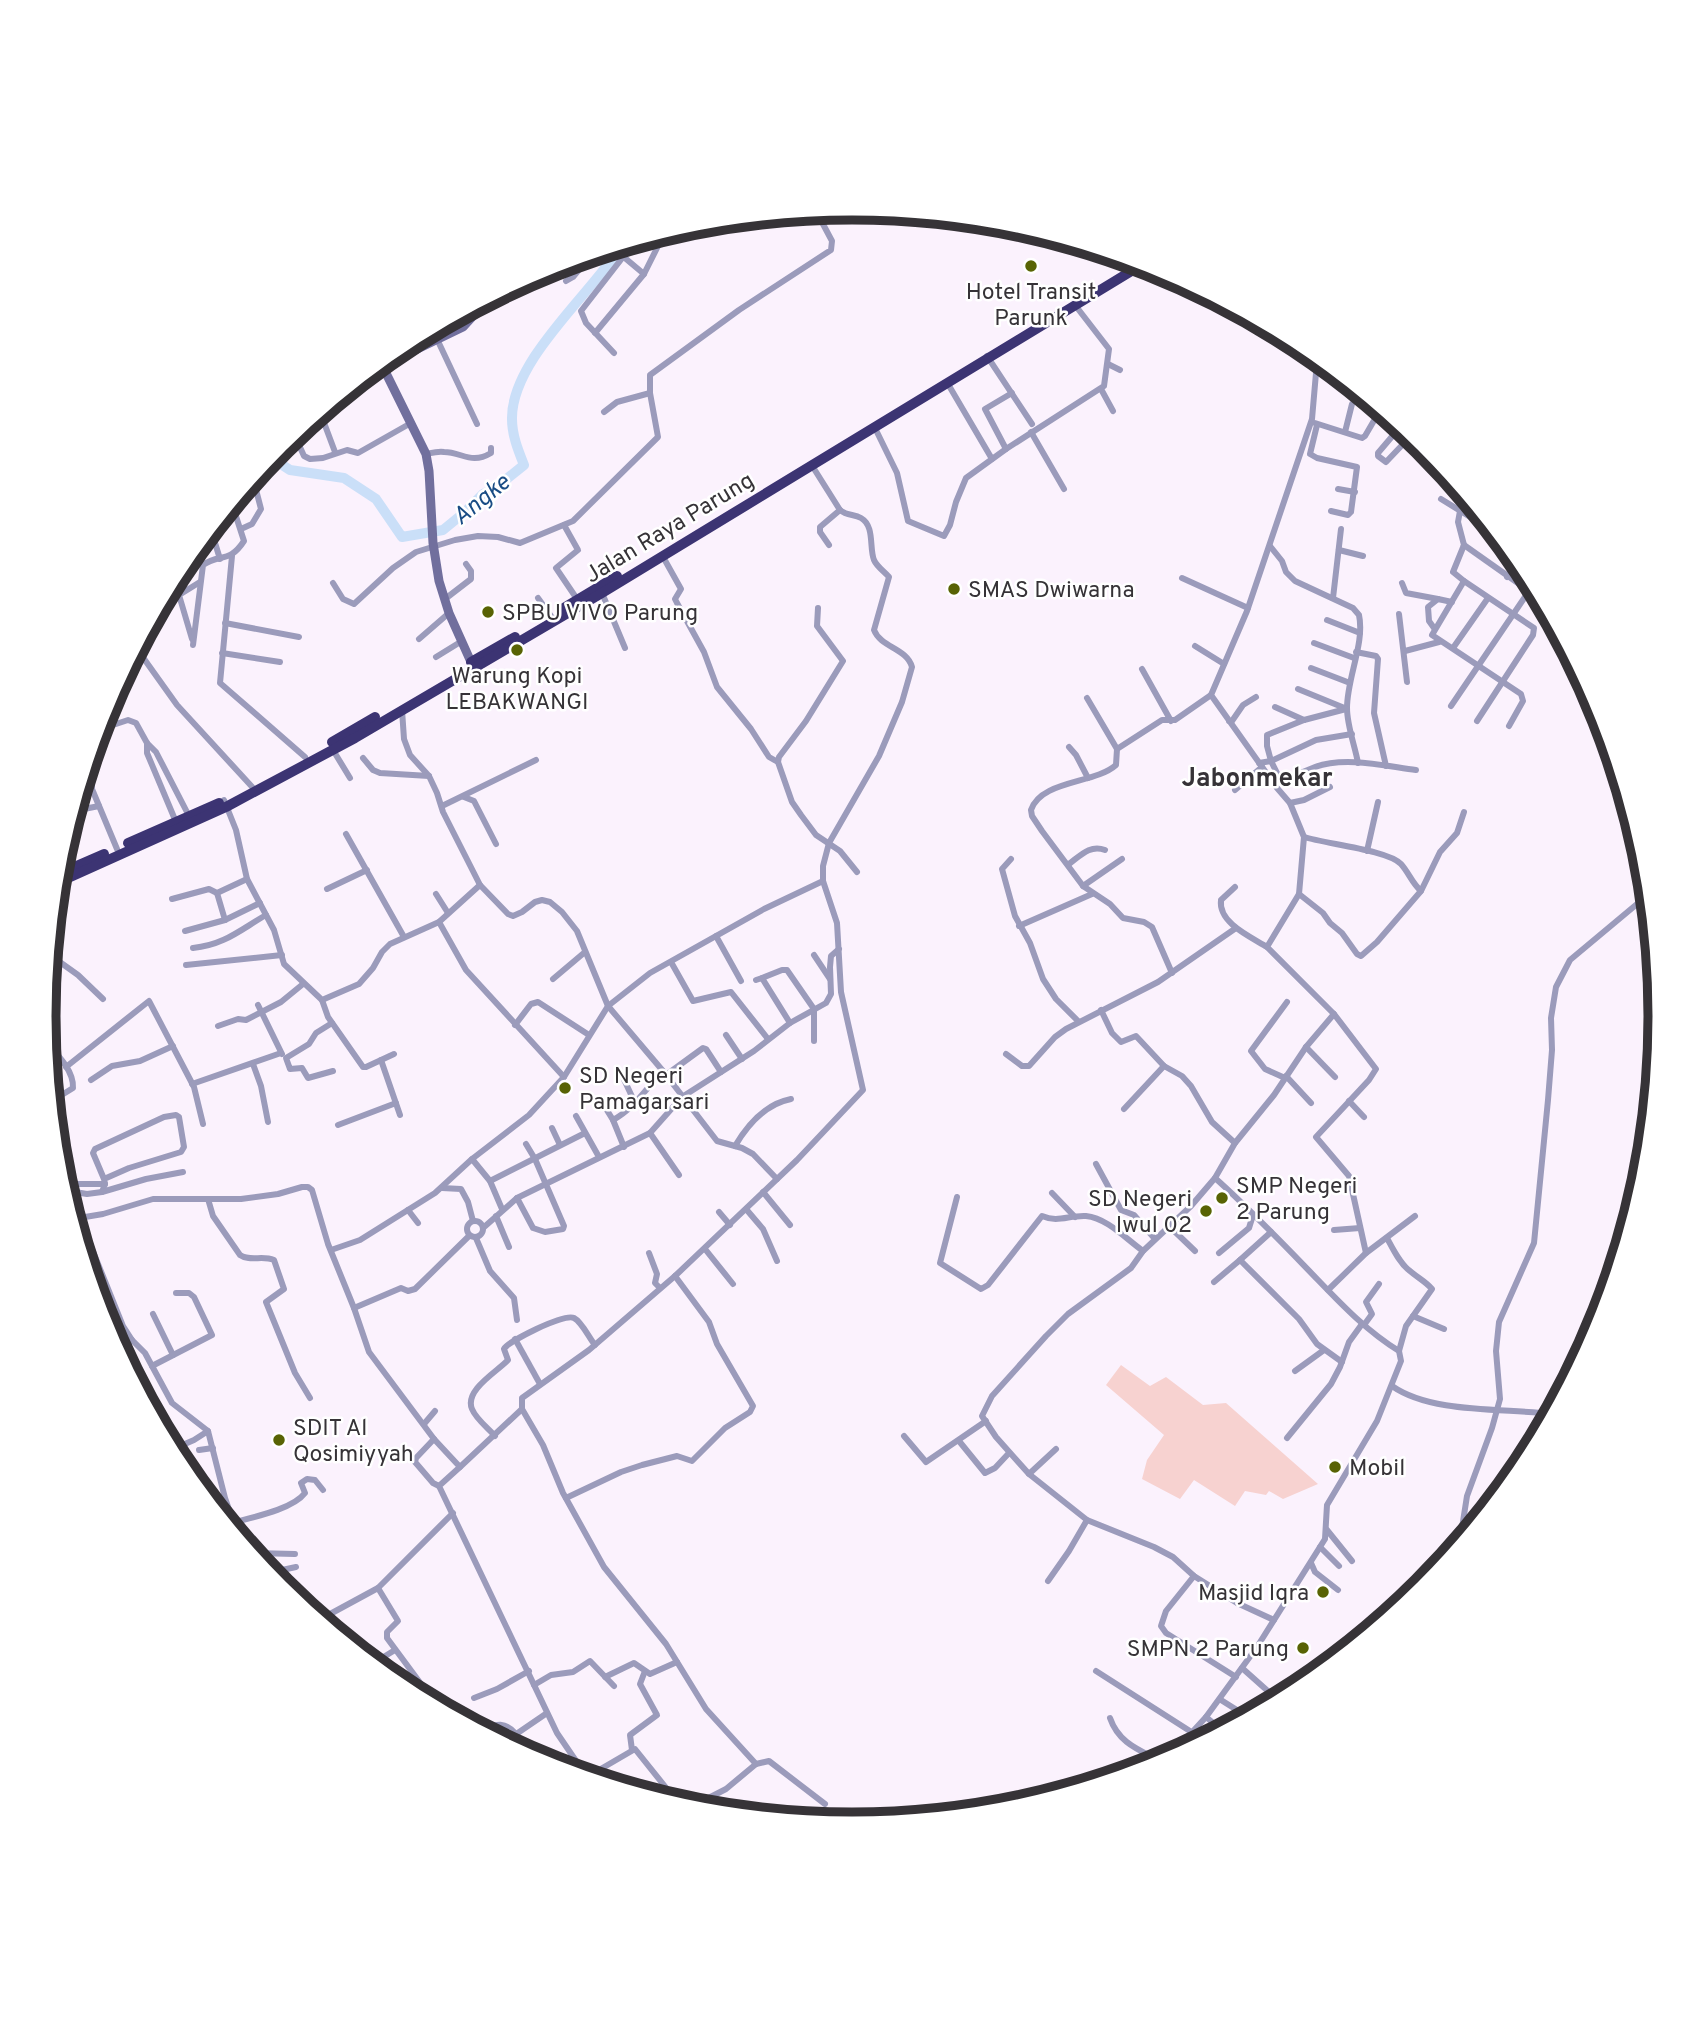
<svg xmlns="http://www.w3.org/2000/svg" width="1705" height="2033" viewBox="0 0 1705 2033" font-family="Overpass,sans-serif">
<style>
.green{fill:#f7d2d0}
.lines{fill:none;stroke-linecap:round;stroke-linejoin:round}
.river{stroke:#cadff8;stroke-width:10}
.street{stroke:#9b9bbb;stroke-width:6}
.secondary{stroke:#716f9d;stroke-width:9}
.highway{stroke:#3c3473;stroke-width:10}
.poi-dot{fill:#586304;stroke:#fff;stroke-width:2.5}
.labels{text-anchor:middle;stroke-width:5;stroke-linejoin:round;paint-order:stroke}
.poi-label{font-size:23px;fill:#363337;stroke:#fff;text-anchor:start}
.street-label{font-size:23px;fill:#363337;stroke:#fff}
.water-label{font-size:24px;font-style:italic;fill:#194c84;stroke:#fff}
.quarter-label{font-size:26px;font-weight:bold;fill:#363337;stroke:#fff}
.rim{fill:none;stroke:#363337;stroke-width:9}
</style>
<rect width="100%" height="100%" fill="#fbf2fd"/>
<path class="green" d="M1121,1365L1150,1386L1166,1377L1203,1405L1226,1403L1318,1484L1283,1499L1269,1491L1266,1495L1245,1491L1235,1506L1194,1480L1180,1499L1142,1479L1147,1460L1164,1435L1106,1385Z"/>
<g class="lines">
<path class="river" d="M270,457L290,470L344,478L376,499L402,537L443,530L465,512L483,494L499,485L524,465C518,450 512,435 512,419C511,360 592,293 622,245"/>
<g class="street">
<path d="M613,248L644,274"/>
<path d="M566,281L573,277L591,255"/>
<path d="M595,333L644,274L665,232"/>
<path d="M437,339L477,424"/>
<path d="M614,353L586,323L581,311L623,257L629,243"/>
<path d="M987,356L1032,424"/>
<path d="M1108,364L1120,370"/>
<path d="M948,384L992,459"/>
<path d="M1101,389L1113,411"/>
<path d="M320,412L335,452"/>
<path d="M604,412L617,402L650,393"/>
<path d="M1315,423L1362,438L1365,436L1379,412"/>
<path d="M1317,425L1310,454L1317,458L1357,467L1351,512L1348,515L1331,511"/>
<path d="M875,428L897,473L908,521L944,536L950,525L956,502L966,478L1006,449L1104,386L1109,349L1075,305"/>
<path d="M1031,432L1064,489"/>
<path d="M1345,432L1352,404"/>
<path d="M1395,433L1406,441L1386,462L1378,456V453Z"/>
<path d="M294,434L304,456L310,459L323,458L347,450L358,453L411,423"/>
<path d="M1406,441L1416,449L1423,444"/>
<path d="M1006,449L985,409L1012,393"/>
<path d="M426,454C431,453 438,451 444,452C462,452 471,465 491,453V448"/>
<path d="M1338,489L1355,492"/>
<path d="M1466,495L1462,500L1458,522L1464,545L1453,572L1464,581L1432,635L1521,694L1523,701L1509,726"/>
<path d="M1441,499L1498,534"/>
<path d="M564,525L578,550L556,568L577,599"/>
<path d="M241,529L252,524L261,509L253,478"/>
<path d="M211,530L220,559"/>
<path d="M829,545L820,532V527L840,510"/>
<path d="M1464,545L1542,600"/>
<path d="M1270,546L1282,561L1286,572L1295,581L1353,608L1359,615C1365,643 1347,678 1347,708C1347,726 1355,746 1358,763"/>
<path d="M1339,550L1363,556"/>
<path d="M662,555L681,589L675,599L677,603L704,652L717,687L751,729L769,757L778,762"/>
<path d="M232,556L220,683L305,757"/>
<path d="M178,570L199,560"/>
<path d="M1507,577L1519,559"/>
<path d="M1182,578L1248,608"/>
<path d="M1464,581L1534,628L1533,635L1477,721"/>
<path d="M333,583L343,599L354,604L393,568L416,552L455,540L478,536L498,537L520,543L573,521L658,437L650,393V375L739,310L831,250L832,241L816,211"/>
<path d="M1402,583L1406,593L1438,599"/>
<path d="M602,593L625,648"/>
<path d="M538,598L551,616"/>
<path d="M1333,598L1341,529"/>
<path d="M445,599L471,579V571L466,564"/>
<path d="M818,608L817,626L843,661L806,721L779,757L778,762L792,802L801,815L816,835L840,851L857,872"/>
<path d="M1399,614L1407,682"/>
<path d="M1327,620L1360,633"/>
<path d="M225,623L299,637"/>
<path d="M1434,628L1429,621L1428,607L1438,599L1452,602"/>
<path d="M192,639L179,595L200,582"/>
<path d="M419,639L449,613"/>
<path d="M1314,643L1354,658"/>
<path d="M193,645L203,565C220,553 229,564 244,541L232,504"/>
<path d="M1195,646L1224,664"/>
<path d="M1453,648L1488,598"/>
<path d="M137,649L177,705L255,790"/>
<path d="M1405,651L1439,642"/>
<path d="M1356,652L1376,656L1378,659L1374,713L1386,766"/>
<path d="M222,653L280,662"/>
<path d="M436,657L462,641"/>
<path d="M1311,668L1350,683"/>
<path d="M1142,669L1171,721"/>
<path d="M1298,689L1347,709"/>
<path d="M1087,698L1117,749"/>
<path d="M108,701L112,699V695"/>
<path d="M1451,706L1529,591"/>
<path d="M1275,707L1304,720"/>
<path d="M1346,709L1304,720L1267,735V746L1271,761L1316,740L1352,734"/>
<path d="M402,710L404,739L410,755L429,776L437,793L443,812L480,885L508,914L513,916L522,912L535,902L542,900L550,902L562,912L577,931L608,1006L663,1071L717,1141L742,1148L753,1154L777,1179"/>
<path d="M104,712L110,726"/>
<path d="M1229,721H1232L1243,705L1256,697"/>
<path d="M98,730L128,720L136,723L147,743L156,752L189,816"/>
<path d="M147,743V753L176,822"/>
<path d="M1069,747L1076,755L1088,778"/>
<path d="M333,750L350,778"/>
<path d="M363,758L373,770L380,773L429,776"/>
<path d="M1259,763L1271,761L1279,777L1284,780C1294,776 1304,771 1315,767C1345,756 1385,766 1416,770"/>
<path d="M92,781V789L117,849"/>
<path d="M1235,790L1262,767"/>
<path d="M464,797L474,801L496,844"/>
<path d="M224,800L236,830L247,879L274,930L284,964L322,1000L359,984L373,968L382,952L390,944L439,922L480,885"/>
<path d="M1290,803L1304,800L1330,787"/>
<path d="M442,806L536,760"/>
<path d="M74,811L99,806"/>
<path d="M346,834L404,937"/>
<path d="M64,843L73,867"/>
<path d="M1367,851L1378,802"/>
<path d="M1011,859L1002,869L1015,916L1030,943L1043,979L1056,999L1078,1021"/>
<path d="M1069,864C1080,856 1090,844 1105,850"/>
<path d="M1083,886L1122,859"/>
<path d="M1235,887L1221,900C1218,923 1251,937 1267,947"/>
<path d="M327,889L367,870"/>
<path d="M1421,891L1440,852L1457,833L1464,812"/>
<path d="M217,893L225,920"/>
<path d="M436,894L448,913"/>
<path d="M1299,894L1323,913L1330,923L1342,933L1357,954L1361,956L1377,942L1421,891C1412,883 1409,873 1401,864C1388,850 1326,844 1304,837"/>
<path d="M172,899L209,889L217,893L247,879"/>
<path d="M439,922L466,970L564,1077"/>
<path d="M1019,926L1092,894"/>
<path d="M185,931L225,920L260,903"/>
<path d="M716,936L741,981"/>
<path d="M193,948C224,945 240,930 266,915"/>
<path d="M50,955L78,975L103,999"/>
<path d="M814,955L830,979"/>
<path d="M671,962L693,1001L731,992L768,1039"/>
<path d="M186,965L282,955"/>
<path d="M1172,973L1152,927L1144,922L1123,918L1110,904L1083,886L1042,831L1032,816L1031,810C1041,780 1095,784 1116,765L1117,749L1162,720H1175L1211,695"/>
<path d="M762,978L782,970H787L814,1009V1041"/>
<path d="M553,979L585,952"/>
<path d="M756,980L762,978L790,1023"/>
<path d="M322,1000L328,1017L363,1067H366L394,1054"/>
<path d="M258,1005L282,1054"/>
<path d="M1101,1010L1112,1033L1121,1042L1136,1036L1164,1066L1182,1076L1191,1086L1212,1122L1235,1143"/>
<path d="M1334,1014L1376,1069L1369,1080L1316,1137L1349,1176L1366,1253"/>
<path d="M332,1023L316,1033L309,1044L286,1058L290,1069L302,1068L308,1078L333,1071"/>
<path d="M515,1025L531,1004L538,1002L589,1035"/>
<path d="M218,1026L238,1019L246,1020L281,1002L303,984"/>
<path d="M726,1035L742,1059"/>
<path d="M46,1042C58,1055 74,1071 73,1088L52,1101"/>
<path d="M1306,1047L1335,1077"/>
<path d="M1006,1054L1022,1066H1029L1055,1037L1066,1029L1158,982L1236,928"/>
<path d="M381,1060L400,1115"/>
<path d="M253,1064L261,1086L268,1122"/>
<path d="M66,1067L149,1001L194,1087L203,1124"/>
<path d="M621,1073L635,1103"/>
<path d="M666,1075L703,1048L706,1049L721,1072"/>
<path d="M1286,1076L1311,1103"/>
<path d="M1285,1078L1265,1069L1251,1051L1287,1002"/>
<path d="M91,1080L112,1066L140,1061L173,1046"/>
<path d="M192,1084L281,1053"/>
<path d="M600,1099L613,1120L624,1147"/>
<path d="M1349,1101L1364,1117"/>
<path d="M1124,1109L1164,1066"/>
<path d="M576,1116L599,1157"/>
<path d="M613,1120C634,1109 646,1088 663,1071"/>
<path d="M338,1125L396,1103"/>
<path d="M552,1128L560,1145"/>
<path d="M650,1133L679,1175"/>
<path d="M735,1146C748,1124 765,1104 791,1099"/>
<path d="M472,1159L490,1181L502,1209"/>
<path d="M1096,1164L1121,1210L1134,1215L1155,1239"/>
<path d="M59,1167L123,1326L132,1340L145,1353L172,1403L208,1431L225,1498L239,1538"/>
<path d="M1215,1178L1191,1206L1143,1251L1131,1268L1068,1314L1046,1336L992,1396L982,1416L996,1437L1029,1474L1087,1520L1154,1547L1173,1557L1194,1576L1237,1603L1274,1620"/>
<path d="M490,1181L585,1133"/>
<path d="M66,1184H105"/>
<path d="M442,1188L461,1189L468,1202L473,1221"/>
<path d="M69,1191L87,1194L102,1192L105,1184L104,1179L129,1168L181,1152L184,1147L179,1117L176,1115L164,1117L95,1149L93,1153L104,1179"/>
<path d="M102,1192L146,1179L183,1172"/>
<path d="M763,1192L790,1225"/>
<path d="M1052,1193L1075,1217"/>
<path d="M957,1197L940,1263L981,1289L988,1285L1042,1216C1058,1223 1069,1215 1086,1216C1107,1218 1126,1239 1143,1251"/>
<path d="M517,1198L533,1228L545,1232L563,1229L564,1226L535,1159L526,1144"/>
<path d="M208,1199L213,1216L240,1255C250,1262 262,1255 274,1260L284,1289L266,1302L295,1373L310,1398"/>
<path d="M746,1209L763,1229L777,1261"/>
<path d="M408,1210L418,1223"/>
<path d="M719,1212L730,1225"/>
<path d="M496,1216L509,1247"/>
<path d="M79,1218L103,1214L153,1199H241L278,1194L302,1187H308L312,1190L328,1244L354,1308L369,1352L434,1439L460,1467L439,1486L557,1733L587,1777"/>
<circle cx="475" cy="1229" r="8"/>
<path d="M1170,1227L1195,1251"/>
<path d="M483,1228L517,1198L650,1133L682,1097L754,1051L790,1023L826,1003L831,994L830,967L831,956L839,949"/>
<path d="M1334,1230L1360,1228"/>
<path d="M476,1238L490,1271L514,1298L517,1320"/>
<path d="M1387,1238C1393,1249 1400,1264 1410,1271C1418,1278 1425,1281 1432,1289L1406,1326L1399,1351"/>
<path d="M705,1249L733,1284"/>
<path d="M331,1250L360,1240L435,1193L472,1159L529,1115L564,1077L608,1006L650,973L764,909L823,881"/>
<path d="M649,1253L657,1274L655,1283L660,1288"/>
<path d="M1219,1253L1249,1228L1253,1215"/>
<path d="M1240,1260L1271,1232"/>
<path d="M92,1282L104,1280"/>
<path d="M1214,1282L1240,1260L1299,1319L1317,1344L1342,1362"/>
<path d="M1328,1290L1366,1253L1415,1216"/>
<path d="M354,1308L401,1288L408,1291L415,1289L469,1236"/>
<path d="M153,1314L173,1355"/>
<path d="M102,1315L115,1311"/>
<path d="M1413,1316L1444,1329"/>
<path d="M1364,1325L1372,1314L1366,1302L1379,1284"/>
<path d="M515,1339L540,1384"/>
<path d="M118,1350L132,1340"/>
<path d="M152,1366L212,1335L194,1297L189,1293H176"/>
<path d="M1295,1371L1324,1350"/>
<path d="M1392,1386C1432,1414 1504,1408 1553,1414"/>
<path d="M522,1409L543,1445L563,1493L604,1567L666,1644L706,1709L756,1764"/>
<path d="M424,1424L435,1411"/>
<path d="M495,1436C488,1428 476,1419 472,1409C464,1390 498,1371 508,1360L504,1349C507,1342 564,1313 574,1318C582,1322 589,1338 595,1345"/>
<path d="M904,1436L926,1462L986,1421"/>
<path d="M1287,1438L1331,1384L1340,1367L1349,1342L1362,1324"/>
<path d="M434,1439L416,1458L415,1462L433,1483L439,1486"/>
<path d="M959,1441L985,1473L995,1468L1009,1453"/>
<path d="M171,1450L194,1440L208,1431"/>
<path d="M199,1450L213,1448"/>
<path d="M460,1467L522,1409V1398L589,1350L675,1276L797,1160L863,1090L841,992L837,923L823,881V866L829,843L879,756L902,702L912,667C907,648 881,648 874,630L889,577C884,571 877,567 874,560C869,548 875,526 861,518C854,514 847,516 840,510L811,464"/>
<path d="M1029,1474L1056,1449"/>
<path d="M1511,1483L1524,1443"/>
<path d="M566,1498L621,1472L642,1465L677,1456L692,1461L725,1428L750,1412L753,1406L717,1344L709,1322L675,1276"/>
<path d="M235,1522C254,1517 293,1509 305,1493L301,1483L307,1479L315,1480L323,1490"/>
<path d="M1327,1530L1352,1561"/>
<path d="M1320,1547L1339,1566"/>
<path d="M1459,1547L1467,1496L1492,1428L1500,1399L1496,1351L1499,1322L1534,1243L1548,1100L1552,1050L1551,1018L1556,987L1570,960L1649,894"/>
<path d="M251,1553L295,1554"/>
<path d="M1311,1563L1315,1572L1338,1590"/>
<path d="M268,1573L296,1567"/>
<path d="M1194,1576L1166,1611L1161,1626L1166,1633L1236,1677"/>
<path d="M1048,1581L1069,1551L1087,1520"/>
<path d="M378,1588L398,1621L387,1632V1638L421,1684"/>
<path d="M319,1620L378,1588L453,1513"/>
<path d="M372,1664L395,1650"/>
<path d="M1242,1668L1279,1701"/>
<path d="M1096,1671L1193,1733"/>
<path d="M605,1677L634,1663L650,1674L677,1662"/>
<path d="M534,1685L551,1675L573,1672L590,1661L614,1686"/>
<path d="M474,1698L497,1689L529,1671"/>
<path d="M1221,1700L1248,1717"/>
<path d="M1110,1718C1119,1744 1140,1750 1164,1763"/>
<path d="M479,1730C495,1725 503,1720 515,1733"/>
<path d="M1223,1731L1206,1717L1257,1647L1325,1539L1327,1505L1377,1421L1401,1361L1399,1351C1368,1332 1343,1306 1318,1280C1285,1246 1251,1210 1215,1178L1235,1143L1274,1095L1306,1047L1334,1014L1267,947L1299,894L1304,837L1290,803L1277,788L1211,695L1247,611L1312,419L1316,373L1320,359"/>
<path d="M503,1743L547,1713"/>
<path d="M632,1750L630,1735L657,1715L640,1684L645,1671"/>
<path d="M1164,1763L1206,1717"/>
<path d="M587,1777L635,1749L671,1794L692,1808"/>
<path d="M691,1807L726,1789L756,1764L769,1761L825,1804"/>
</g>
<g class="secondary">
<path d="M381,363L426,454L429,471L433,543L439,581L449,613L471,662"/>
<path d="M382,366L463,327L473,316L474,306"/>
</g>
<g class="highway">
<path d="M562,609L617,576"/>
<path d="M471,662L515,637"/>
<path d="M332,742L375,717"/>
<path d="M128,843L219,803"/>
<path d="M58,874L104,854"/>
<path d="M57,883L226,807L355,738L602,593L1143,264"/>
</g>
</g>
<g class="poi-dot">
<circle cx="1031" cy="266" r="7"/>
<circle cx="954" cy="589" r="7"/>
<circle cx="488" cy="612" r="7"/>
<circle cx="517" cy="650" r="7"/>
<circle cx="565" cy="1088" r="7"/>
<circle cx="1222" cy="1198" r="7"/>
<circle cx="1206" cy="1211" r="7"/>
<circle cx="279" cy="1440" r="7"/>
<circle cx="1335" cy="1467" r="7"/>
<circle cx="1323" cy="1592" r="7"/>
<circle cx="1303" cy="1648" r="7"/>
</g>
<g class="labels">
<g class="poi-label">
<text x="1031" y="299" text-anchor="middle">Hotel Transit<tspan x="1031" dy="26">Parunk</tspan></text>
<text x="968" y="597">SMAS Dwiwarna</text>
<text x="502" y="620">SPBU VIVO Parung</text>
<text x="517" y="683" text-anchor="middle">Warung Kopi<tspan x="517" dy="26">LEBAKWANGI</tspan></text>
<text x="579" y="1083">SD Negeri<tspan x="579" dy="26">Pamagarsari</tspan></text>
<text x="1236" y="1193">SMP Negeri<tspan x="1236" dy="26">2 Parung</tspan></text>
<text x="1192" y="1206" text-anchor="end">SD Negeri<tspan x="1192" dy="26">Iwul 02</tspan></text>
<text x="293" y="1435">SDIT Al<tspan x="293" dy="26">Qosimiyyah</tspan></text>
<text x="1349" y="1475">Mobil</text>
<text x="1309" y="1600" text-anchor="end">Masjid Iqra</text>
<text x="1289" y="1656" text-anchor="end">SMPN 2 Parung</text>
</g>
<g class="street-label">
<text transform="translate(669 527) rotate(-31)" y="8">Jalan Raya Parung</text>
</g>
<g class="water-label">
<text transform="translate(481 499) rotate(-39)" y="8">Angke</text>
</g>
<g class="quarter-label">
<text x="1257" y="786">Jabonmekar</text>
</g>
</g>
<path d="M0 0H1705V2033H0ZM56 1016a796 796 0 1 1 1592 0a796 796 0 1 1-1592 0Z" fill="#fff" fill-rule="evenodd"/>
<path class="rim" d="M56 1016a796 796 0 1 1 1592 0a796 796 0 1 1-1592 0Z"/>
</svg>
